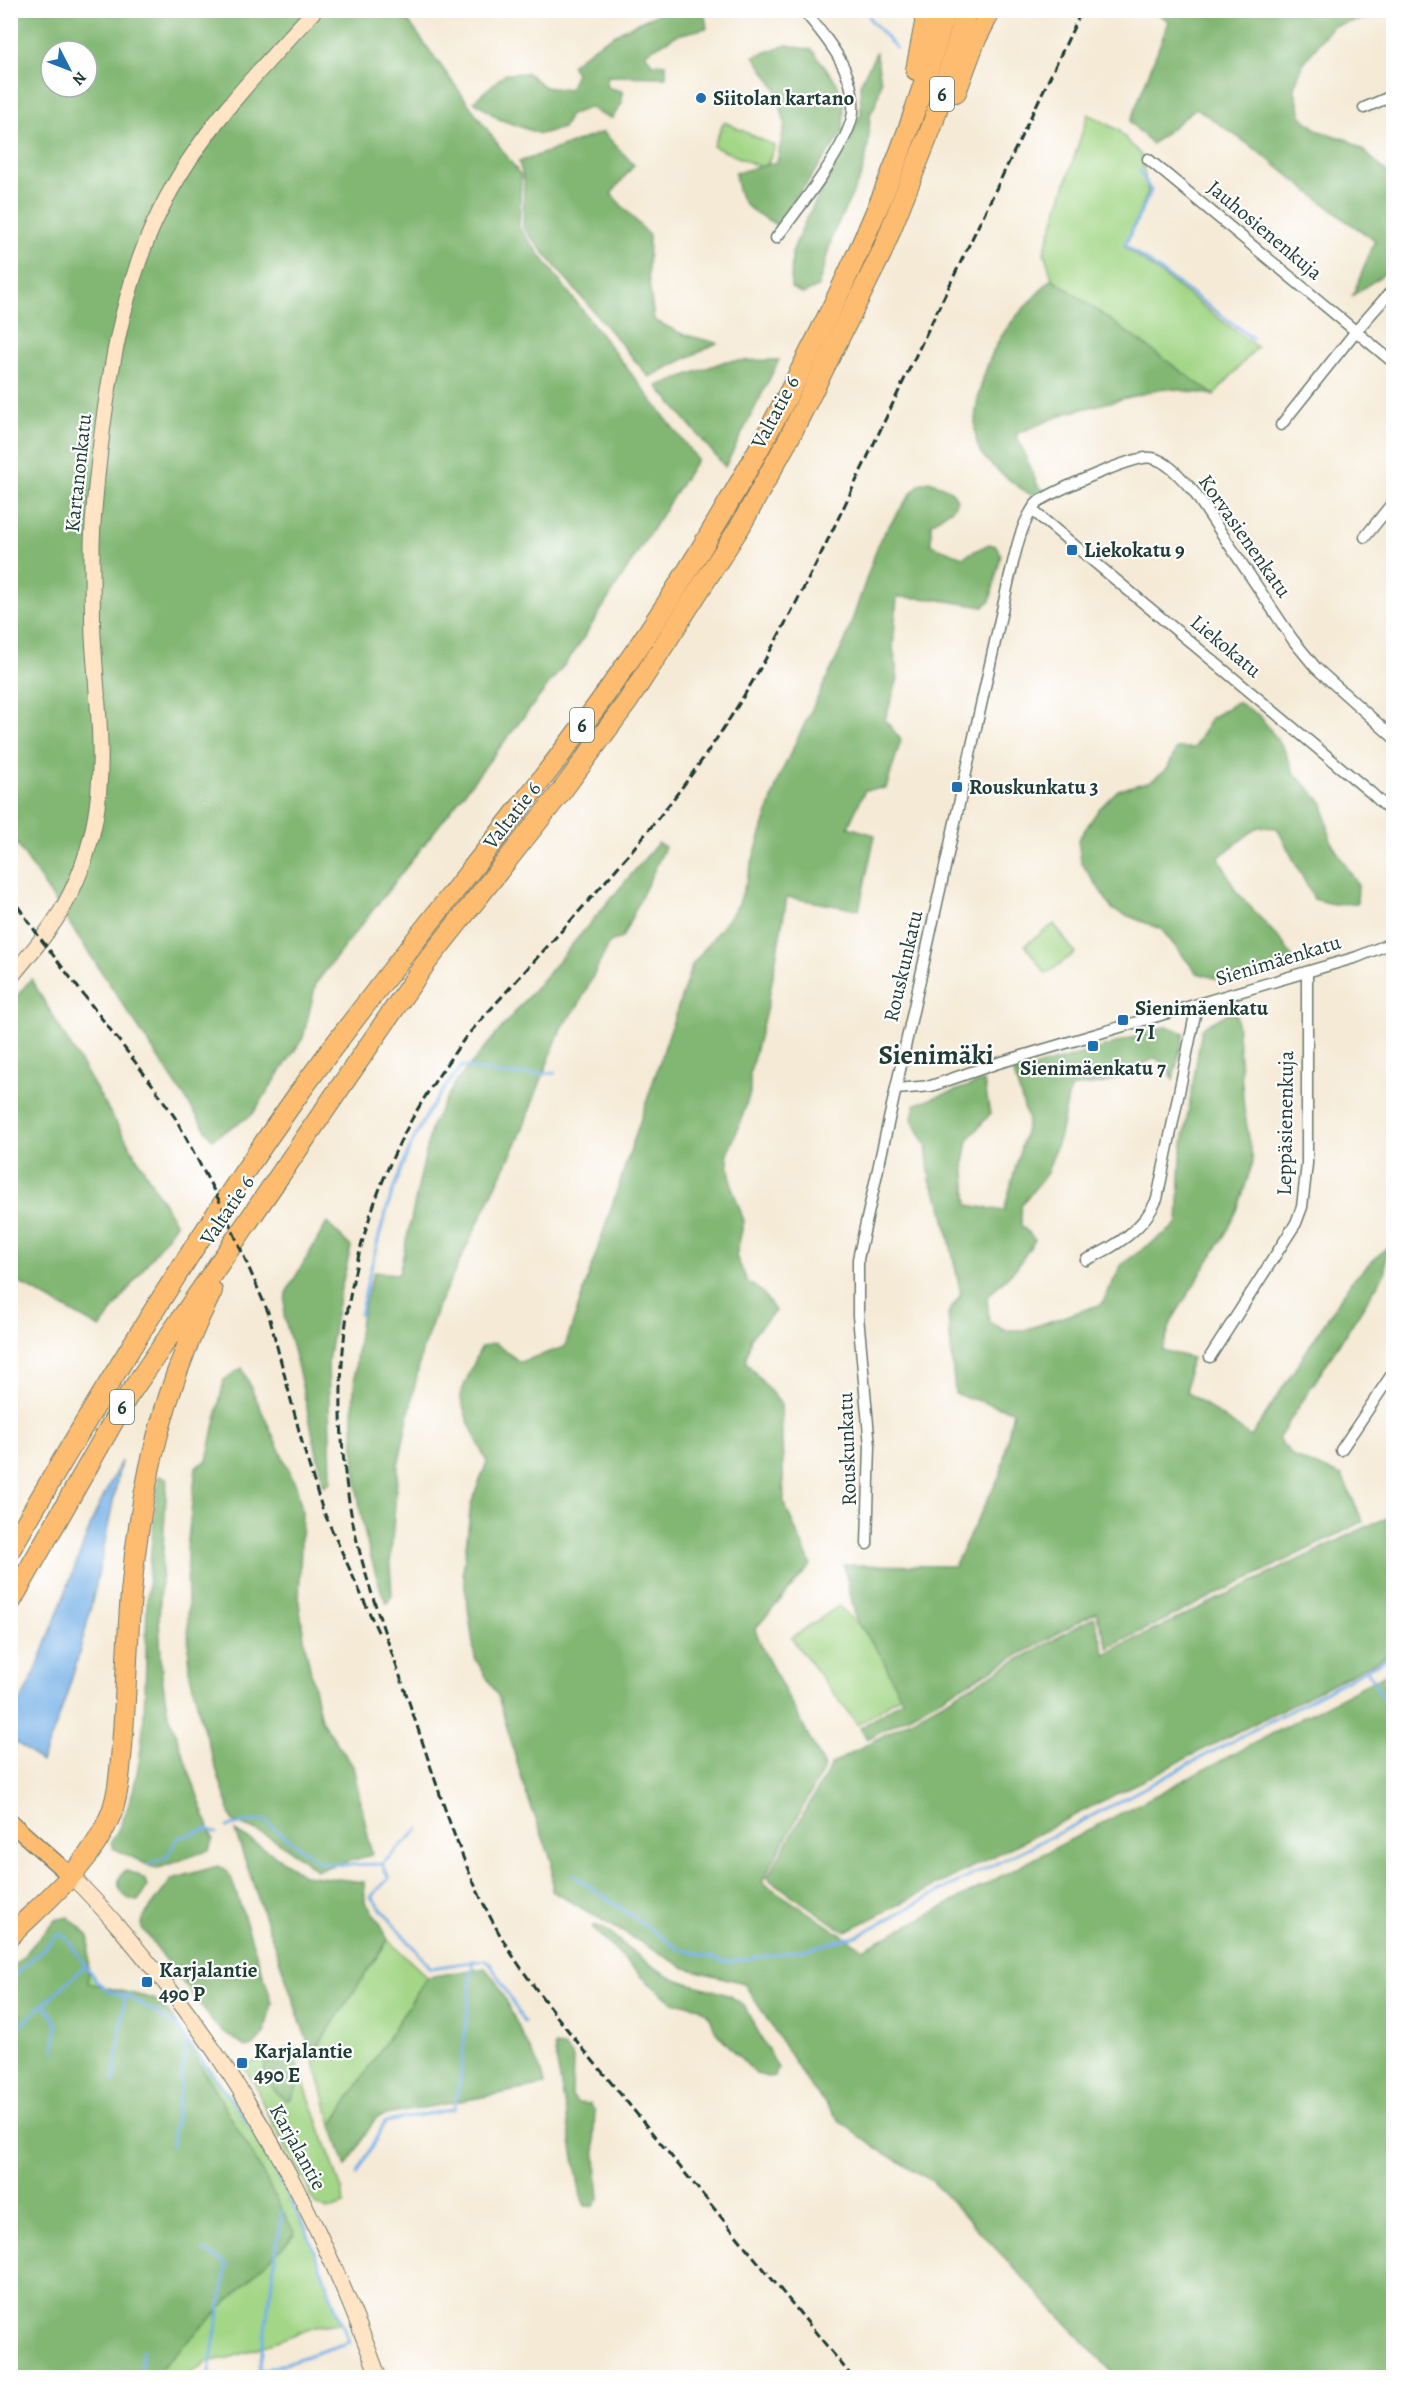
<svg xmlns="http://www.w3.org/2000/svg" width="1404" height="2388" viewBox="0 0 1404 2388" font-family="Alegreya,serif">
<style>
.green{fill:#a3d686;stroke:#618a5d;stroke-width:1.5}
.forest{fill:#82b773;stroke:#507a54;stroke-width:1.5;fill-rule:evenodd}
.water{fill:#76b1e7;stroke:#4a778e;stroke-width:1.5}
.lines{fill:none;stroke-linecap:round;stroke-linejoin:round}
.stream{stroke:#76b1e7;stroke-width:3}
.minor-casing{stroke:#6a7a6d;stroke-width:13}
.secondary-casing{stroke:#6a7a6d;stroke-width:17}
.primary-casing{stroke:#6a7a6d;stroke-width:19}
.motorway-casing{stroke:#6a7a6d;stroke-width:22}
.minor{stroke:#fff;stroke-width:10}
.secondary{stroke:#ffe4c6;stroke-width:15}
.primary{stroke:#febc70;stroke-width:16}
.motorway{stroke:#febc70;stroke-width:20}
.rail{stroke:#1f3d34;stroke-width:3;stroke-dasharray:9 4.5;stroke-linecap:butt}
.poi-dot{fill:#1f6fb2;stroke:#fff;stroke-width:2}
.labels{text-anchor:middle;stroke-width:4.5;stroke-linejoin:round;paint-order:stroke}
.shield{fill:#fff;stroke:#627771;stroke-width:1.5}
.shield-label{font-size:20px;font-weight:bold;fill:#1f3d34}
.poi-label{font-size:21px;font-weight:bold;fill:#1f3d34;stroke:#fff;text-anchor:start}
.street-label{font-size:21px;fill:#1f3d34;stroke:#fff}
.district-label{font-size:27px;font-weight:bold;fill:#1f3d34;stroke:#fff}
</style>
<rect width="100%" height="100%" fill="#fff"/>
<filter id="ink" filterUnits="userSpaceOnUse"><feTurbulence type="fractalNoise" baseFrequency=".0167" numOctaves="2"/><feDisplacementMap in="SourceGraphic" scale="12" xChannelSelector="R" yChannelSelector="G"/><feConvolveMatrix kernelMatrix="1 2 1 2 8 2 1 2 1" color-interpolation-filters="sRGB"/></filter>
<filter id="wash" filterUnits="userSpaceOnUse"><feTurbulence type="fractalNoise" baseFrequency=".008" numOctaves="4" result="noise"/><feDisplacementMap in="SourceGraphic" scale="24" xChannelSelector="R" yChannelSelector="G"/><feGaussianBlur stdDeviation="1.35" result="paint"/><feColorMatrix in="noise" values="0 0 0 0 0 0 0 0 0 0 0 0 0 0 0 0 0 1.4 0 .05"/><feComposite in="paint" operator="in"/></filter>
<g filter="url(#wash)">
<rect width="100%" height="100%" fill="#f5ead6"/>
<g class="green">
<path d="M1088,114L1118,130L1141,155L1148,192L1125,247L1257,347L1214,395L1052,278L1044,252Z"/>
<path d="M724,122L775,146L765,169L713,146Z"/>
<path d="M1054,924L1075,953L1046,974L1025,945Z"/>
<path d="M839,1606L873,1640L905,1692L858,1725L791,1638Z"/>
<path d="M388,1940L427,1977L332,2125L312,2055Z"/>
<path d="M85,1966L96,1981L109,1991L177,2027L230,2098L252,2129L305,2228L341,2323L318,2326L232,2357L206,2362L186,2377H101Z"/>
<path d="M287,2048L293,2052L342,2190L344,2204L327,2210L316,2204L266,2111L256,2087L246,2070L249,2064Z"/>
</g>
<g class="forest">
<path d="M668,10L704,11L707,28L677,35L645,53L652,64H666V77L608,76L606,87L622,91V103L612,118L600,114L590,107L570,115L563,128L540,134L499,119L474,101L505,74L527,73L545,87L569,90L576,73L571,65C603,38 629,26 668,10Z"/>
<path d="M10,11H401L521,176L519,228L697,459L575,651L316,983L303,1038L252,1115L212,1139L11,835ZM51,51H87V87H51Z"/>
<path d="M1153,11H1393V13L1332,26L1303,64L1294,87L1302,117L1319,131L1348,140L1364,151L1393,178V268L1353,295L1375,240L1346,221L1255,149L1196,108L1152,144L1130,122L1169,21Z"/>
<path d="M787,45L812,50L837,83L844,105L843,132L777,225C748,208 739,208 735,173L777,162L785,123L776,89L754,56Z"/>
<path d="M876,53L881,82L877,101L870,115L868,147L862,174L833,234L818,287L803,294L791,288L792,252L807,217L850,139L861,113L860,84Z"/>
<path d="M603,132L634,165L611,194L649,235L648,275L654,320L682,334L717,343L649,377L523,228L524,180L519,162Z"/>
<path d="M1052,278L1214,395L1165,388L1067,413L1016,434L1038,486L1047,492L1033,495L1027,493C1014,483 989,466 981,453C965,425 985,360 1003,334C1016,314 1036,296 1052,278Z"/>
<path d="M779,360L725,467L657,386L726,361Z"/>
<path d="M929,481C941,485 952,488 957,500L953,508L931,524V545L963,557L989,544L996,546L1001,554L990,601L983,607L935,599L897,597L893,648L898,679L885,720L901,740L886,788L865,790L848,827L875,835L859,910L787,897L768,1003L750,1072V1093L738,1129L727,1154L732,1187L744,1221L736,1256L747,1281L762,1292L775,1311L751,1337L746,1362L781,1404L784,1503L811,1565L755,1629L763,1650L825,1767L762,1882L863,1949L1393,1670V2377H1117L932,2181L876,2148L841,2122L808,2083L744,1983L685,1968L552,1891V1862L525,1790L498,1696L475,1658L463,1572L471,1504L487,1462L467,1419L460,1395L481,1347L495,1343L520,1362L565,1347L692,965L739,904L779,777L845,641L880,539L912,492L920,484Z"/>
<path d="M1237,702L1260,716L1284,749L1294,773L1323,803L1331,842L1358,885L1357,903L1333,904L1314,899L1277,828L1258,827L1219,857L1236,891L1283,943L1296,963L1247,981H1226L1197,973L1161,929L1113,910L1081,862L1078,840L1099,809L1118,790L1151,781L1167,769L1177,748H1194L1211,718Z"/>
<path d="M658,843L665,847L622,938L610,942L578,1006L561,1028L519,1138L438,1306L422,1351L398,1466L390,1565L392,1595L387,1603C380,1592 377,1577 373,1564C350,1489 349,1403 360,1326C362,1308 369,1289 374,1272L399,1274L432,1124L455,1083Z"/>
<path d="M31,979L176,1224L100,1328L11,1278V1003Z"/>
<path d="M1236,1009L1244,1109L1253,1162L1238,1208L1229,1228L1172,1320L1162,1350L1192,1358L1188,1369L1187,1392L1251,1437L1351,1282L1386,1248L1385,1273L1278,1439L1294,1457L1342,1476L1363,1522L1108,1648L1096,1612L867,1739L860,1728L902,1700L880,1654L856,1620L844,1565L954,1566L1001,1473L1013,1411L955,1394L948,1314L961,1294L942,1206L930,1180L926,1145L912,1119L915,1104L984,1081L990,1114L968,1140L964,1163L968,1205L1004,1211L1028,1121L1014,1073L1095,1050L1167,1026L1184,1033L1173,1080L1168,1068L1155,1058L1106,1083L1070,1088L1060,1135L1047,1173L1021,1206V1225L1035,1240L1017,1267L987,1297L989,1322L1004,1330H1024L1102,1304L1122,1264L1178,1224L1181,1156L1202,1028Z"/>
<path d="M327,1223L351,1247L339,1297L328,1361L331,1481L324,1486L299,1372L284,1316L286,1293Z"/>
<path d="M242,1368L297,1488L302,1511L299,1603L305,1645L321,1720L353,1766L372,1855L316,1870C290,1848 265,1832 233,1822L202,1724L189,1670L187,1549L196,1467L207,1461L224,1380Z"/>
<path d="M159,1476L167,1478L159,1619L162,1677L167,1709L213,1839L209,1850L156,1869L113,1848L111,1842C152,1779 144,1678 147,1605C149,1562 154,1519 159,1476Z"/>
<path d="M1393,1516V1653L845,1932L767,1878L832,1764L1094,1617L1105,1654L1372,1524Z"/>
<path d="M235,1831L270,1852L303,1875L364,1882L365,1902L380,1923L388,1940L312,2055Z"/>
<path d="M218,1866L225,1869L231,1877L272,2002L264,2034L253,2046L245,2047L216,2026L142,1928L141,1923L145,1915L172,1879Z"/>
<path d="M126,1871L137,1874L145,1880L147,1887L138,1901C123,1902 110,1880 126,1871Z"/>
<path d="M68,1917L89,1936L88,1983L154,1999L171,2015L254,2157L295,2234L152,2377H11V1970L55,1920Z"/>
<path d="M594,1925L603,1928C623,1944 644,1962 667,1975C692,1989 723,1986 744,2006L778,2068L775,2076L769,2077L756,2074L716,2032L710,2017L700,2007L672,2002L641,1976L592,1928Z"/>
<path d="M485,1968L495,1980L542,2073L545,2085L376,2117L346,2167L332,2125L427,1977Z"/>
<path d="M554,2046L564,2047L573,2058L572,2097L577,2103L589,2104L595,2111L594,2129L599,2199L593,2206H585L581,2197Z"/>
<path d="M277,2054C292,2055 297,2070 299,2083L291,2099L285,2100C270,2089 252,2062 277,2054Z"/>
</g>
<path class="water" d="M121,1461C101,1563 83,1667 41,1762L11,1738V1716L22,1698L37,1668L94,1516Z"/>
<g class="lines">
<g class="stream">
<path d="M869,10L870,19L896,48"/>
<path d="M1139,170L1151,191L1125,245L1252,338"/>
<path d="M360,1315C376,1244 392,1174 429,1111C438,1095 451,1081 462,1066L503,1075L555,1073"/>
<path d="M1367,1670L1394,1718"/>
<path d="M227,1827L254,1821H265L320,1863L347,1865L382,1864L419,1829"/>
<path d="M382,1864L389,1878L371,1897L431,1968L485,1960L491,1965L524,2022"/>
<path d="M149,1865L167,1857L178,1838L208,1829L216,1833"/>
<path d="M572,1874L677,1948L728,1962L808,1949L859,1935L940,1891L1069,1828L1394,1655"/>
<path d="M10,1980L59,1934L66,1937L96,1981L109,1991L131,1998L155,2012L177,2027L230,2098L252,2129L305,2227L349,2342L259,2372L282,2211"/>
<path d="M45,2004L57,2023L54,2052"/>
<path d="M10,2035L85,1966"/>
<path d="M114,2081L125,1996"/>
<path d="M172,2145L187,2039"/>
<path d="M357,2174L385,2122L454,2109L460,2079L473,1960"/>
<path d="M204,2250L227,2265L208,2378"/>
<path d="M141,2378L143,2350"/>
</g>
</g>
</g>
<g filter="url(#ink)">
<g class="lines">
<g class="minor-casing">
<g id="minor">
<path d="M1364,108L1394,95"/>
<path d="M1148,159L1394,363"/>
<path d="M776,238C797,211 850,144 853,112C856,72 827,38 803,10"/>
<path d="M1281,425L1356,331L1394,288"/>
<path d="M1032,510L1370,792L1394,814"/>
<path d="M1365,537L1394,501"/>
<path d="M896,1089L931,1086L995,1064L1357,957L1394,942"/>
<path d="M1086,1260C1115,1247 1144,1229 1157,1199L1197,1005"/>
<path d="M1210,1357L1296,1223L1302,1207L1307,1164V972"/>
<path d="M1341,1450L1394,1371"/>
<path d="M867,1544L870,1446L858,1316V1259L1009,579C1015,556 1019,530 1032,510C1034,506 1038,502 1041,500C1058,490 1136,454 1152,458C1168,461 1183,480 1194,492L1293,640L1316,668L1394,738"/>
</g>
</g>
<g class="secondary-casing">
<g id="secondary">
<path d="M10,978C29,955 50,931 64,906C115,814 99,735 93,637C92,607 92,576 92,546C93,506 98,465 103,425C113,352 127,277 160,211C197,135 258,71 315,10"/>
<path d="M72,1877C106,1910 135,1946 165,1983C261,2107 325,2231 379,2378"/>
</g>
</g>
<g class="primary-casing">
<path id="primary" d="M10,1822L72,1877"/>
</g>
<g class="motorway-casing">
<g id="motorway">
<path d="M916,70L925,23L924,10"/>
<path d="M956,92L975,41L991,10"/>
<path d="M10,1550C100,1395 193,1242 297,1096C396,958 508,830 607,692C686,581 755,462 816,340C855,262 892,181 919,98C929,69 937,40 946,10"/>
<path d="M10,1603L126,1399L425,964L561,792L628,701L741,525L789,438L881,254L932,126L967,10"/>
<path d="M10,1936C48,1898 91,1865 111,1814C119,1793 120,1769 122,1747C126,1696 127,1644 131,1593C140,1488 164,1385 212,1291"/>
</g>
</g>
<use href="#minor" class="minor"/>
<use href="#secondary" class="secondary"/>
<use href="#primary" class="primary"/>
<use href="#motorway" class="motorway"/>
<g class="rail">
<path d="M10,895L40,938L152,1084L176,1119L222,1206L268,1312L303,1446L322,1508L379,1634"/>
<path d="M853,2378C782,2291 711,2205 640,2118C599,2067 554,2017 517,1962C467,1888 443,1802 414,1717C392,1650 364,1583 351,1513C328,1387 344,1257 400,1142C418,1105 441,1071 465,1038C553,938 648,843 721,732C790,627 841,512 895,399C957,269 1020,140 1082,10"/>
</g>
</g>
</g>
<g class="poi-dot">
<circle cx="701" cy="98" r="6"/>
<rect x="1066" y="544" width="12" height="12" rx="3"/>
<rect x="951" y="781" width="12" height="12" rx="3"/>
<rect x="1117" y="1014" width="12" height="12" rx="3"/>
<rect x="1087" y="1040" width="12" height="12" rx="3"/>
<rect x="141" y="1976" width="12" height="12" rx="3"/>
<rect x="236" y="2057" width="12" height="12" rx="3"/>
</g>
<g class="labels">
<g class="shield">
<rect x="930" y="77" width="24" height="34" rx="4.5"/>
<rect x="570" y="708" width="24" height="34" rx="4.5"/>
<rect x="110" y="1390" width="24" height="34" rx="4.5"/>
</g>
<g class="shield-label">
<text x="942" y="101">6</text>
<text x="582" y="732">6</text>
<text x="122" y="1414">6</text>
</g>
<g class="poi-label">
<text x="713" y="105">Siitolan kartano</text>
<text x="1084" y="557">Liekokatu 9</text>
<text x="969" y="794">Rouskunkatu 3</text>
<text x="1135" y="1015">Sienimäenkatu<tspan x="1135" dy="24">7 I</tspan></text>
<text x="1093" y="1075" text-anchor="middle">Sienimäenkatu 7</text>
<text x="159" y="1977">Karjalantie<tspan x="159" dy="24">490 P</tspan></text>
<text x="254" y="2058">Karjalantie<tspan x="254" dy="24">490 E</tspan></text>
</g>
<g class="street-label">
<text transform="translate(1265 230) rotate(40)" y="7">Jauhosienenkuja</text>
<text transform="translate(775 412) rotate(-62)" y="7">Valtatie 6</text>
<text transform="translate(78 473) rotate(-84)" y="7">Kartanonkatu</text>
<text transform="translate(1245 536) rotate(55)" y="7">Korvasienenkatu</text>
<text transform="translate(1226 646) rotate(40)" y="7">Liekokatu</text>
<text transform="translate(512 815) rotate(-52)" y="7">Valtatie 6</text>
<text transform="translate(1278 960) rotate(-17)" y="7">Sienimäenkatu</text>
<text transform="translate(903 966) rotate(-77)" y="7">Rouskunkatu</text>
<text transform="translate(1285 1123) rotate(-89)" y="7">Leppäsienenkuja</text>
<text transform="translate(227 1210) rotate(-56)" y="7">Valtatie 6</text>
<text transform="translate(847 1449) rotate(-92)" y="7">Rouskunkatu</text>
<text transform="translate(298 2147) rotate(61)" y="7">Karjalantie</text>
</g>
<g class="district-label">
<text x="936" y="1064">Sienimäki</text>
</g>
</g>
<rect width="1404" height="2388" fill="none" stroke="#fff" stroke-width="36"/>
<g transform="translate(69 69) rotate(132)"><circle r="28" fill="#ffffff" stroke="#a5b1ae" stroke-width="1.5"/>
<path d="M0-4.5L10 22L0 15L-10 22Z" fill="#1f6fb2"/>
<text y="-9" font-size="16" font-weight="bold" text-anchor="middle" fill="#1f3d34">N</text>
</g>
</svg>
